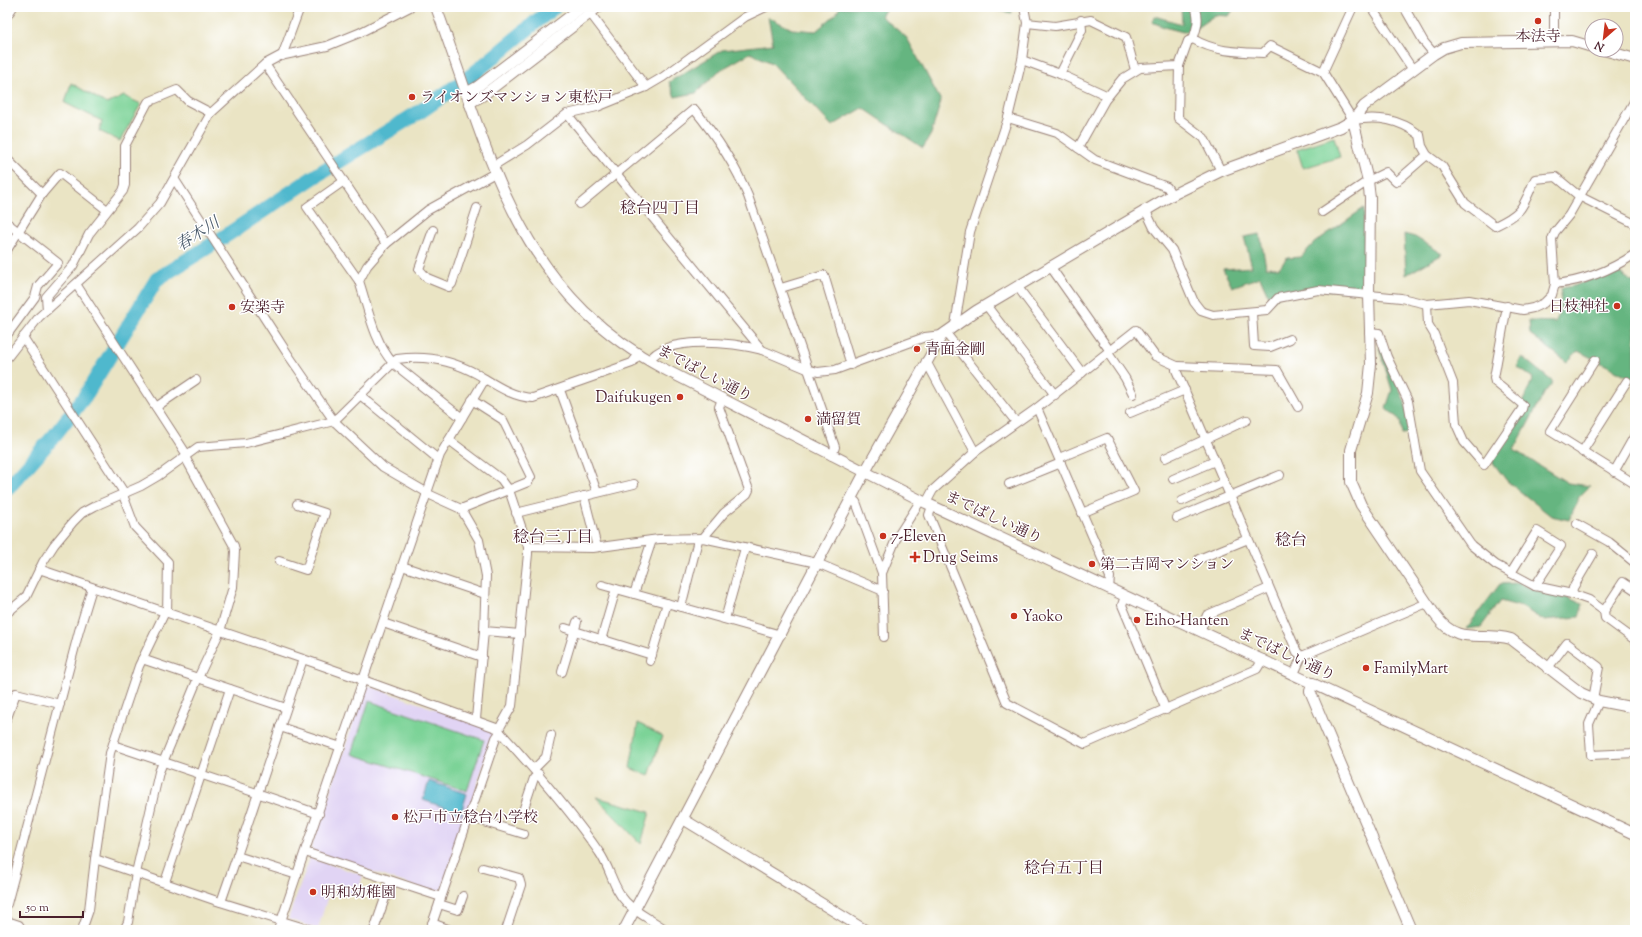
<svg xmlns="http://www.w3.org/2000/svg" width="1642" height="937" viewBox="0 0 1642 937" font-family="'Sorts Mill Goudy','Noto Serif JP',serif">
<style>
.built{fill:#e1d4f4}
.green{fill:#7cd397;stroke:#637961}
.forest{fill:#65b580;stroke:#586a56}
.water{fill:#50b8cd;stroke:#4d6c7c}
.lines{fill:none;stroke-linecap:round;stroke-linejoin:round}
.river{stroke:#50b8cd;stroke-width:15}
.minor-casing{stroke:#9a8278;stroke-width:10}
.tertiary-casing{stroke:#9a8278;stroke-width:12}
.minor{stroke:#fff;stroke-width:8}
.tertiary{stroke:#fff;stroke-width:10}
.poi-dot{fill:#c8321e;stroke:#fff;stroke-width:1.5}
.labels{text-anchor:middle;stroke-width:3;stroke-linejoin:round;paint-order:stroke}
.poi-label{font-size:15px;fill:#4a1f2b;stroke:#fff;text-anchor:start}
.street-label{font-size:15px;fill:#4a1f2b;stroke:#fff}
.neighbourhood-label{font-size:16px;fill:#4a1f2b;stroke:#fff}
.water-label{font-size:16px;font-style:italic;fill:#4c5c6c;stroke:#fff}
</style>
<rect width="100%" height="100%" fill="#fff"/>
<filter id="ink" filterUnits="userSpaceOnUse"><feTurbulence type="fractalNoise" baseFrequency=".025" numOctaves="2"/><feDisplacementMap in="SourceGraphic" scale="8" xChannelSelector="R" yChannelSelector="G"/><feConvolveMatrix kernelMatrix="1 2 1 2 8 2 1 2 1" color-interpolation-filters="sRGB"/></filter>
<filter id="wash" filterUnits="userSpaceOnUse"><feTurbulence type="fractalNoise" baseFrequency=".012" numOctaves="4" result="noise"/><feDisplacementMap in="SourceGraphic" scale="16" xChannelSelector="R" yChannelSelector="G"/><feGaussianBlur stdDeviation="0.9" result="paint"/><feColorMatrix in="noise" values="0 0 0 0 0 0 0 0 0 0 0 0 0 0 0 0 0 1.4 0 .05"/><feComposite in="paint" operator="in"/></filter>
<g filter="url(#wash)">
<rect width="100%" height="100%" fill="#eae4c4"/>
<g class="built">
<path d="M366,685L493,729L495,732L441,892L437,894L314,852L311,848Z"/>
<path d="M310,858L363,875L357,896L330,889L318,929L288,919Z"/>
</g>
<g class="green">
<path d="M71,83L107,104L124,96L141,104L120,141L99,131L102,121L65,103Z"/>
<path d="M1334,137L1340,157L1303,168L1297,149Z"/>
<path d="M369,701L484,740L467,791L352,754Z"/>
<path d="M638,723L662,736L649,776L630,768Z"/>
<path d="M596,797L650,812L641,844Z"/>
</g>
<g class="forest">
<path d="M840,7H887L881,16L907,38L941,101L931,134L923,148L863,108L832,126L772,63L750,53L719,71L696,93L675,97L669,82L722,50L773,44L768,17L792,29L816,31L836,14Z"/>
<path d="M976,7H1011L1012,13Z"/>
<path d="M1181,7H1235L1229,16L1215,15L1192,31L1183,32L1164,27L1152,22L1154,16L1182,24Z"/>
<path d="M1364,208L1365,278L1359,290H1286L1271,302L1260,277L1232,287L1223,269L1252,267L1244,237L1260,234L1266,267L1279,268L1287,258L1301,257L1314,243Z"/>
<path d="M1404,234L1415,237L1443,254L1406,275Z"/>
<path d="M1614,270L1635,283V380L1578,351L1567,362L1530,334L1529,321L1555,322L1560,313L1561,288L1574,286Z"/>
<path d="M1379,348L1382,349L1405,402L1409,433L1402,434L1400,420L1386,408L1392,390Z"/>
<path d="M1522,357L1553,382L1545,392L1514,450L1568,483L1590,486L1579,497L1569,520L1551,516L1507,481L1491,460L1526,395L1533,378L1517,367Z"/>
<path d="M1518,583L1542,593L1568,598L1583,604L1579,617L1543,620L1522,607L1500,601L1481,627L1466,629L1500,584Z"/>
</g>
<path class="water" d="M429,781L467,794L461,813L423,800Z"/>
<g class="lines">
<path class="river" d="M7,489L54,436L85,396L157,279L227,235L320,173L421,111L472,75L554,7"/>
</g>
</g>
<g filter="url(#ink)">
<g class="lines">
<g class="minor-casing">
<g id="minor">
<path d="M1371,7L1413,70"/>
<path d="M1404,7L1424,42L1434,54"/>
<path d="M590,13L646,87"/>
<path d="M7,16L13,7"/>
<path d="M1027,23L1055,26L1091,20L1126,37L1135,70"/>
<path d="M1193,39C1197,28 1200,18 1195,7"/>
<path d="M1554,41V7"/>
<path d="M282,56L300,7"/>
<path d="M1022,60L1060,74L1082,30L1081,20"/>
<path d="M265,64L386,244"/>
<path d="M1179,66L1178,118L1204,138L1221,171"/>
<path d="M1323,72L1353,7"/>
<path d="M1060,74L1108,96"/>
<path d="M567,114L762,350L807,369L818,372L835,370L925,337L942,335"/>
<path d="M1008,118L1057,133L1095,160L1167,187L1172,195"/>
<path d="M1078,148L1105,100L1122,79L1140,68L1179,66L1188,41L1193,39C1215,52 1238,52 1263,53L1270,46L1323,72L1353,120C1379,116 1399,119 1420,135L1422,146L1427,155L1442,166L1465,203L1495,226C1524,212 1522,208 1535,179L1556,177L1579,196L1635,224"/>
<path d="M7,159L42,194"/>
<path d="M493,166L527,145L567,114L597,107L646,87L663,77L745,17L766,7"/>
<path d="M175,180L289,356L334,421L383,467L426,492"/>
<path d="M344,181L307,207L359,281"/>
<path d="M580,204L694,109C716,136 735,164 748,196L835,447L832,456"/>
<path d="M1145,209L1154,228L1172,250L1194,302L1201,311L1213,315L1267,310L1278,298L1318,290L1401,298L1427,304L1469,300L1523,310L1533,308L1544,303L1552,295L1555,284L1552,239L1555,232L1569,215L1635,100"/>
<path d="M1322,212L1368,181L1386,172L1396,182L1427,155"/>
<path d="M7,223L58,263L38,286L35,297L7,335"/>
<path d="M433,230L419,269L427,278L449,287L452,284L477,208"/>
<path d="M7,250L42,194L60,173L107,210"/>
<path d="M1050,266L1110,351"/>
<path d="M76,284L187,455"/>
<path d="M1555,284C1584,281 1611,270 1635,254"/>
<path d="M1017,286L1082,373"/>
<path d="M781,288L824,275L851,365"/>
<path d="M1427,304L1428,324L1434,334L1453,383L1456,424L1464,442L1484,465L1522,409L1523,405L1495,382L1494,378L1507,306"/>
<path d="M986,305L1055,395"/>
<path d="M47,310L46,297L73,266L89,234L123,191L125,185V146L148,102L177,90L188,101L211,113"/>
<path d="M1252,312L1254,346L1270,347L1290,339"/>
<path d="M955,325L970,232L1008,118L1022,60L1027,23L1024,7"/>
<path d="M945,332L1016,422"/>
<path d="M1369,332L1379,333L1387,357L1408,401L1420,471L1471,545L1496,565L1535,586L1572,594L1589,600L1604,611L1605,618L1635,640"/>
<path d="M23,337L125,494"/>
<path d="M1108,353L1125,378L1133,394"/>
<path d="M7,358L39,317L138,228L160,203L211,113L265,64L280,56L327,46L359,33L410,7"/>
<path d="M1595,360L1550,431L1635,484"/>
<path d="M649,361C666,334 735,343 762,350"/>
<path d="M926,361L975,452"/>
<path d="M1177,366L1277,370L1298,407"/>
<path d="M560,390L597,492"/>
<path d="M360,395L438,459"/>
<path d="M156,407L196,380"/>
<path d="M1037,408L1110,577L1109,589"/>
<path d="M1130,413L1185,390"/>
<path d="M462,418L393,363L397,359C425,355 452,360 477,374C494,384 512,397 533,398L632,363L639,354"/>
<path d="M449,440L501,479L509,490L528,547V554L512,706L499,729"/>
<path d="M1582,452L1627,381"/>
<path d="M1059,458L1107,438L1134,491L1082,513"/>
<path d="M1165,458L1247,420"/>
<path d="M1614,472L1635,435"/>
<path d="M1173,479L1215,461"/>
<path d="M1009,484L1061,463"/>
<path d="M426,493L461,509L528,482L531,477L503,420L472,400"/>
<path d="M123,495L135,527L168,562L167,613"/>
<path d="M584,496L597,547"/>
<path d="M851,499L856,502L882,573"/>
<path d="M1182,501L1224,482"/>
<path d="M926,503L933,490L975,452L1037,408L1136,330L1155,356L1177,366L1176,370L1297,652L1302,656L1294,674"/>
<path d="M932,506L929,515L1007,703L1085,744L1257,669L1263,659"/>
<path d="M461,509L479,540L486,576L484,631L476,719"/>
<path d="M516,513L634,484"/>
<path d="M1177,518L1280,475"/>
<path d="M1577,524L1609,542L1635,563"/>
<path d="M703,538L724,513L747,494L749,490L719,407L722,399"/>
<path d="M528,547L593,548L659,539L703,538L817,563L883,591"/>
<path d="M1199,559L1248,539"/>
<path d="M279,561L306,570L325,513L297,504"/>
<path d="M402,566L485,594"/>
<path d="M39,569L303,659"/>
<path d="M1511,573L1537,531L1561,546L1535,586"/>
<path d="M602,585L781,635"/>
<path d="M634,594L652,540"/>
<path d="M1572,594L1573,588L1593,554"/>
<path d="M1125,596L1122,605L1166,710"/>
<path d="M681,607L698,540"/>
<path d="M1604,611L1623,582L1635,590"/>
<path d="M7,613L26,597L43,562L54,545L73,522L82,513L95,506L141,486L158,476L198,447L246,443L334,421L393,363C374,342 368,308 359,281L367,266L386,244L428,210L495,173"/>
<path d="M725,619L745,548"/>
<path d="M383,623L482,657"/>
<path d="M565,628L652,655"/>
<path d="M484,631L520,634"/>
<path d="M1200,631L1207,615L1269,588"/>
<path d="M884,637L882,573L896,539L921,500"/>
<path d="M601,640L616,589"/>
<path d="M1302,656L1427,603"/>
<path d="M142,659L286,708"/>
<path d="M650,661L667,603"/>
<path d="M1547,669L1567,643L1599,667L1593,699"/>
<path d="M562,672L577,622"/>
<path d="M1599,701L1589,724L1591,755L1635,753"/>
<path d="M7,718L16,693L60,704"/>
<path d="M280,727L341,747"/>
<path d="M113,745L319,814"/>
<path d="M534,769L546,757L551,735"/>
<path d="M523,811L534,778L539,774"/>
<path d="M468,817L524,834"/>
<path d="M305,852L441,897"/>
<path d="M95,859L217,901L311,930"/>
<path d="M483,868L519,878L521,885L506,930"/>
<path d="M297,875L237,856L303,659L363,680L440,455L485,379"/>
<path d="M165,882L230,689"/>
<path d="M221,902L237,856"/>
<path d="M7,904L79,631L92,588"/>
<path d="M439,904L458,910L463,896"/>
<path d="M7,921L19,925L22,930"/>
<path d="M432,923L450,930"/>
<path d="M82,930L89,910L95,859L110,753L139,666L165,612"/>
<path d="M124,930L128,922L136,873L159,772L198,678L220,631L233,587L235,551L234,546L185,457"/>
<path d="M278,930L363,680L499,729L500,732C535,770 569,809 599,852C610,867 613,889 626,902C637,914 653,920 666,930"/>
<path d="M374,930L391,881"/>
<path d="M430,930L496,738L500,732"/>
</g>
</g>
<g class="tertiary-casing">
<g id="tertiary">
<path d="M436,7C490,153 514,289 664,369L926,503L1635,834"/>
<path d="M1604,50L1635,59"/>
<path d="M466,93L477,87L582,7"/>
<path d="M469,103L482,96L598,7"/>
<path d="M1353,120L1368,181L1370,198L1369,295L1371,364L1368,393L1351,450V482L1361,505L1436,616C1459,647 1480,630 1511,639L1581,693L1599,701L1635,708"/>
<path d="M1313,683L1310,691L1411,930"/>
<path d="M683,819L865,930"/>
<path d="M624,930L865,472L942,335L976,311L1172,195L1221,171L1341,127L1353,120L1364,106L1434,54L1444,48L1461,43L1572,41L1592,47"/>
</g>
</g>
<use href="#minor" class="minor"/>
<use href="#tertiary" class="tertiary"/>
</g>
</g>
<g class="poi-dot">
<circle cx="1538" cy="21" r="4"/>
<circle cx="412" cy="97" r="4"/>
<circle cx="1617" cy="306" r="4"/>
<circle cx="232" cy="307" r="4"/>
<circle cx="917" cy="349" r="4"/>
<circle cx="680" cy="397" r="4"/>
<circle cx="808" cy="419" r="4"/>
<circle cx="883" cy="536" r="4"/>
<path d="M913 551h4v4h4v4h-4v4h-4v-4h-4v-4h4z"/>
<circle cx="1092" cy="564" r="4"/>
<circle cx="1014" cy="616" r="4"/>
<circle cx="1137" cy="620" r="4"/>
<circle cx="1366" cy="668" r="4"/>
<circle cx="395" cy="817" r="4"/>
<circle cx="313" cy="892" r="4"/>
</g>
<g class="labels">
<g class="poi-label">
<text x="1538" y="41" text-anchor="middle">本法寺</text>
<text x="420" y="102">ライオンズマンション東松戸</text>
<text x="1609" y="311" text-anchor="end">日枝神社</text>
<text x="240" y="312">安楽寺</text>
<text x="925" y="354">青面金剛</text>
<text x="672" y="402" text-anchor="end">Daifukugen</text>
<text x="816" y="424">満留賀</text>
<text x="891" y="541">7-Eleven</text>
<text x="923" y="562">Drug Seims</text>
<text x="1100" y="569">第二吉岡マンション</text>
<text x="1022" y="621">Yaoko</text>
<text x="1145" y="625">Eiho-Hanten</text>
<text x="1374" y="673">FamilyMart</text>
<text x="403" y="822">松戸市立稔台小学校</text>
<text x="321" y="897">明和幼稚園</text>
</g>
<g class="street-label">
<text transform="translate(705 373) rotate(28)" y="5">までばしい通り</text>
<text transform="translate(994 517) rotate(25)" y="5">までばしい通り</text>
<text transform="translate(1287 654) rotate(25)" y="5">までばしい通り</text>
</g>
<g class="neighbourhood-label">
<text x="660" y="213">稔台四丁目</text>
<text x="553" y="542">稔台三丁目</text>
<text x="1291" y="545">稔台</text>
<text x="1064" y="873">稔台五丁目</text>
</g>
<g class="water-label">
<text transform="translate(197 233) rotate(-33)" y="6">春木川</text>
</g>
</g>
<rect width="1642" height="937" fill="none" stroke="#fff" stroke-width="24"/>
<g transform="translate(1604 38) rotate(208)"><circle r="19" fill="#ffffff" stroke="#b7a5aa"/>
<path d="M0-3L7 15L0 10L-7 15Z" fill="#c8321e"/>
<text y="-6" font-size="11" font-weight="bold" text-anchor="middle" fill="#4a1f2b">N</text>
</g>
<path d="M20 911v6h63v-6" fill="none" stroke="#4a1f2b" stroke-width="2"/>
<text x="26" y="911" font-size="12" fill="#4a1f2b" stroke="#ffffff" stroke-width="3" paint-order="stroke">50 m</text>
</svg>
